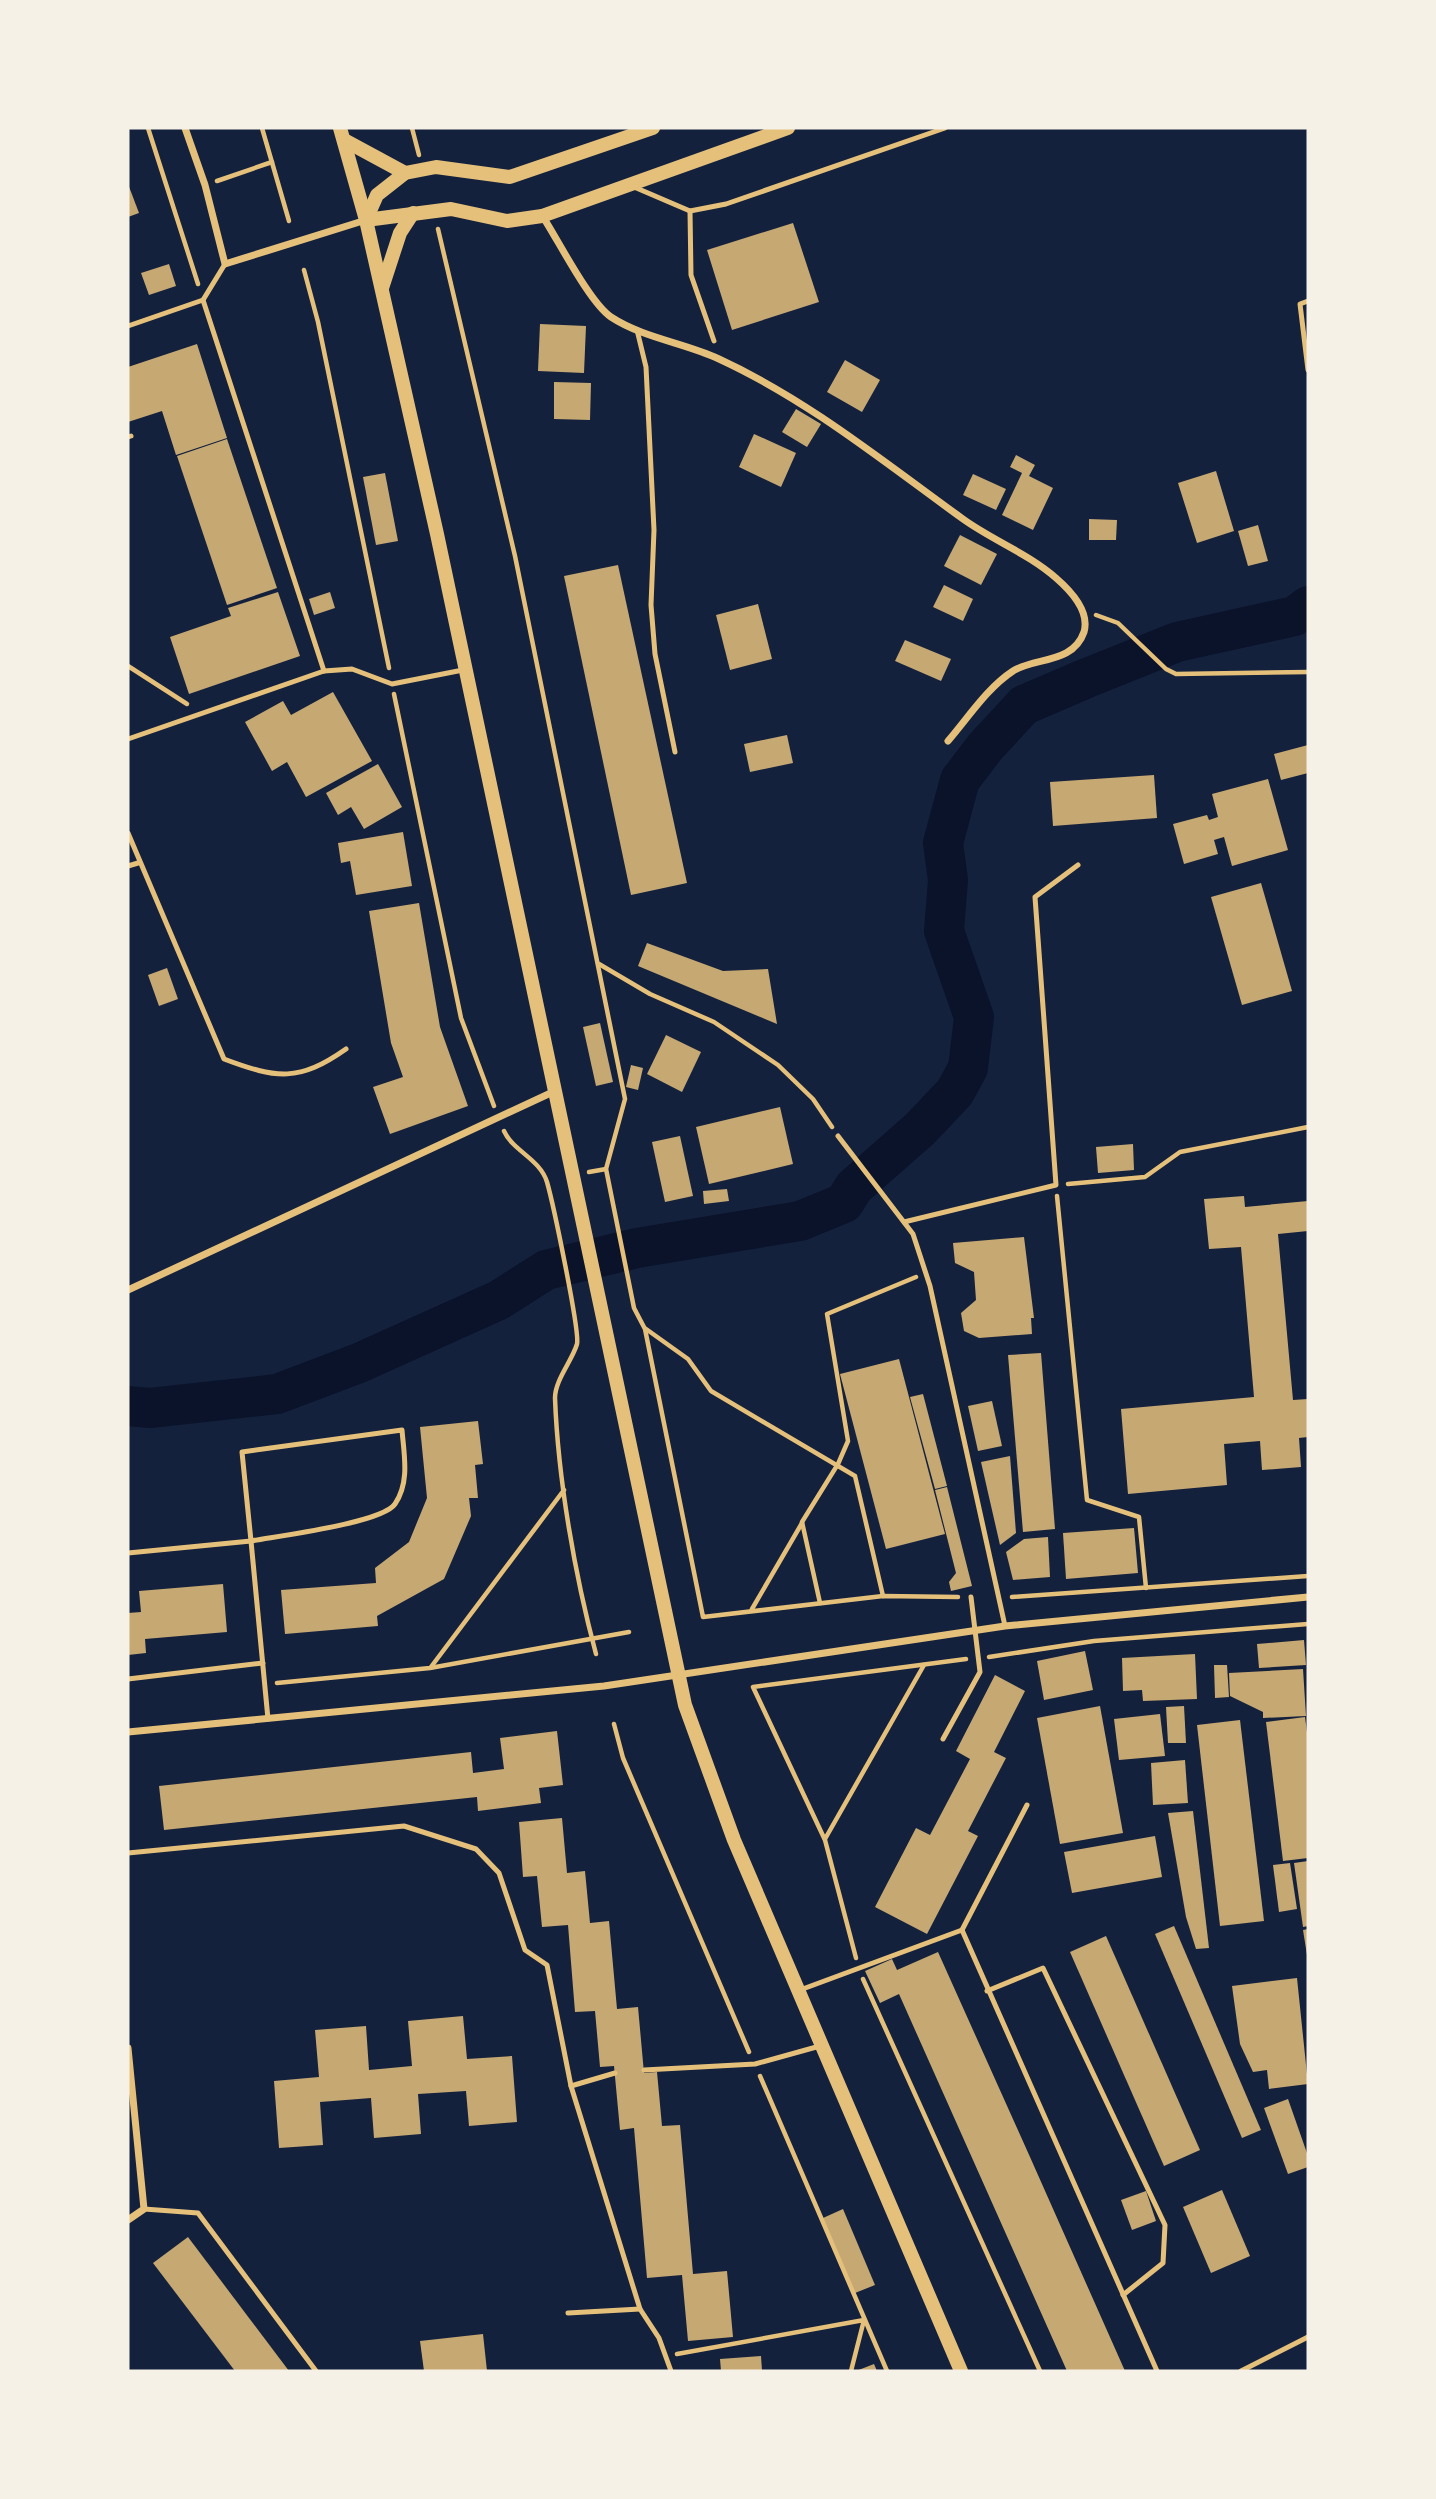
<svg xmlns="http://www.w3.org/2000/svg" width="1436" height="2499" viewBox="0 0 1436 2499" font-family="'Open Sans',sans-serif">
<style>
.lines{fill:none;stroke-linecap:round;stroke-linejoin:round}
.river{stroke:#0b132b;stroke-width:40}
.building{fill:#c6a872}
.path{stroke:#e5c07b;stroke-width:4.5}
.service{stroke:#e5c07b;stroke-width:5}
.minor{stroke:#e5c07b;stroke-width:7}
.secondary{stroke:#e5c07b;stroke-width:14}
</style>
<rect width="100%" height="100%" fill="#14213d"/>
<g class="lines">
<path class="river" d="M128,1406L150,1408L277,1394L359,1363L499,1300L546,1270L637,1248L800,1221L844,1203L854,1187L920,1129L955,1092L968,1068L974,1017L944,931L948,880L943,843L960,780L986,746L1024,705L1087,678L1177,642L1295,616L1308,606"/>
</g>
<g class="building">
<path d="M128,184L139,213L128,217Z"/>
<path d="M793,223L819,302L732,330L707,250Z"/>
<path d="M169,264L176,286L149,295L141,273Z"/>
<path d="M540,324L586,326L584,373L538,371Z"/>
<path d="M197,344L227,438L176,455L162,411L128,422V367Z"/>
<path d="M845,360L880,380L862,412L827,392Z"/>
<path d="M554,382L591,383L590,420L554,419Z"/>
<path d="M796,409L821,424L807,447L782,432Z"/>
<path d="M754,434L796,453L781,487L739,467Z"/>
<path d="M227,439L277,588L227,605L177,456Z"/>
<path d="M1016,455L1035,465L1029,476L1053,488L1033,530L1002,515L1022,473L1010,467Z"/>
<path d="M1216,471L1234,531L1197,543L1178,483Z"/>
<path d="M385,473L398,541L376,545L363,477Z"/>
<path d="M973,474L1006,489L996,510L963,495Z"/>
<path d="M1089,519L1117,520L1116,540H1089Z"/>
<path d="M1258,525L1268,561L1248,566L1238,531Z"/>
<path d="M960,535L997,554L981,585L944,566Z"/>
<path d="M618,565L687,883L631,895L564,576Z"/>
<path d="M944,585L973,599L963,621L933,607Z"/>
<path d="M278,592L300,656L189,694L170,637L231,616L228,608Z"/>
<path d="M330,592L335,608L314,615L309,599Z"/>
<path d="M758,604L772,659L730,670L716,615Z"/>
<path d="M905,640L951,659L941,681L895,661Z"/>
<path d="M333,692L372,761L306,797L287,762L272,771L245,722L283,701L291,715Z"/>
<path d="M787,735L793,763L750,772L744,744Z"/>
<path d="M1308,745V773L1281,780L1274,754Z"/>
<path d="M378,764L402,807L364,829L351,807L338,815L326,793Z"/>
<path d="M1154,775L1157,818L1053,826L1050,782Z"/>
<path d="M1268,779L1288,850L1232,866L1224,837L1214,840L1218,854L1184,864L1173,824L1207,815L1209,820L1218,817L1212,794Z"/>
<path d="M403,832L412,886L356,895L350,861L341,863L338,843Z"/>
<path d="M1261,883L1292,991L1242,1005L1211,897Z"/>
<path d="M419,903L440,1027L468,1106L390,1134L373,1087L403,1077L391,1043L369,911Z"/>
<path d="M647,943L723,971L768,969L777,1024L638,966Z"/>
<path d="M167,968L178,999L159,1006L148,975Z"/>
<path d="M600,1023L613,1082L596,1086L583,1027Z"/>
<path d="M666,1035L701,1052L682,1092L647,1074Z"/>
<path d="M631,1065L643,1068L638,1090L626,1087Z"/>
<path d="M780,1107L793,1164L709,1184L696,1127Z"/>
<path d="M680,1136L693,1196L665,1202L652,1142Z"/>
<path d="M1133,1144L1134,1170L1098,1173L1096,1147Z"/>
<path d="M727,1189L729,1201L704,1204L703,1191Z"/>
<path d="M1244,1196L1245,1207L1308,1201V1231L1278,1234L1293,1400L1308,1399V1437L1299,1438L1301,1467L1262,1470L1260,1441L1224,1444L1227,1485L1128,1494L1121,1409L1254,1397L1241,1247L1209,1249L1204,1199Z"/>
<path d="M1024,1237L1034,1318H1031L1032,1334L979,1338L964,1331L961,1313L976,1300L974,1272L955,1263L953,1243Z"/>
<path d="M1041,1353L1055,1529L1023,1532L1008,1355Z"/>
<path d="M899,1359L945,1534L886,1549L840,1374Z"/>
<path d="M923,1394L947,1486L935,1489L910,1397Z"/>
<path d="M992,1401L1002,1446L978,1451L968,1406Z"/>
<path d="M478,1421L483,1464L475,1465L478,1498H469L471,1516L444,1579L377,1616L378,1626L285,1634L281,1590L376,1583L375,1568L409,1542L427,1498L420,1427Z"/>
<path d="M1010,1456L1016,1533L1000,1545L981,1462Z"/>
<path d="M947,1487L972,1586L951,1591L949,1582L956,1573L935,1490Z"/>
<path d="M1134,1528L1138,1573L1066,1579L1063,1533Z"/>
<path d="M1048,1537L1050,1577L1013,1580L1006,1552L1024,1539Z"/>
<path d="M223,1584L227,1632L145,1639L146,1653L128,1655V1613L141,1612L139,1591Z"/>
<path d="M1304,1640L1306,1665L1259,1668L1257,1644Z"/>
<path d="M1085,1651L1093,1690L1044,1700L1037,1661Z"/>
<path d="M1195,1654L1197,1699L1143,1701L1142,1690L1123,1691L1122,1658Z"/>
<path d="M1214,1665H1227L1229,1697L1215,1698Z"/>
<path d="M1303,1669L1306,1716L1263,1718V1712L1230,1696L1229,1673Z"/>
<path d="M995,1675L1025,1691L994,1752L1006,1758L968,1831L978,1836L927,1934L875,1907L916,1828L930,1835L970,1759L956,1751Z"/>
<path d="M1100,1706L1123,1833L1060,1844L1037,1718Z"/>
<path d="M1184,1706L1186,1743H1168L1166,1707Z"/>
<path d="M1160,1714L1165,1756L1119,1760L1114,1719Z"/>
<path d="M1305,1717L1308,1740V1858L1283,1861L1266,1722Z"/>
<path d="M1240,1720L1264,1921L1220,1926L1197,1725Z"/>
<path d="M557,1731L563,1785L539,1788L541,1803L478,1811L477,1797L164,1830L159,1786L471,1752L473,1773L504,1769L500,1738Z"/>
<path d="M1185,1760L1188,1803L1153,1805L1151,1763Z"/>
<path d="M1193,1811L1209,1948L1196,1949L1186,1917L1168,1813Z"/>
<path d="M562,1818L567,1873L585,1871L590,1923L609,1921L617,2009L638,2007L644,2073L657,2072L662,2126L680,2125L693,2274L727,2271L733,2337L688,2341L682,2275L647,2278L634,2128L620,2130L614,2066L600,2067L595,2011L575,2012L568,1925L542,1927L537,1876L523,1877L519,1822Z"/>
<path d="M1155,1836L1162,1877L1072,1893L1064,1852Z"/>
<path d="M1308,1861V1926L1303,1927L1294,1863Z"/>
<path d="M1290,1863L1297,1909L1279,1912L1273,1865Z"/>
<path d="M1174,1926L1261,2130L1242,2138L1155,1934Z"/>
<path d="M1308,1929V1955H1307L1303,1930Z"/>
<path d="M1106,1936L1200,2150L1164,2166L1070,1952Z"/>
<path d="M938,1952L1030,2157L1125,2371H1067L899,1994L880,2003L865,1971L892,1959L897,1970Z"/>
<path d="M1297,1978L1308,2084L1269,2089L1267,2070L1253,2072L1240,2044L1232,1986Z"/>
<path d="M463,2016L467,2059L512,2056L517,2122L469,2126L466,2091L418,2094L421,2134L374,2138L371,2098L320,2102L323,2145L279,2148L274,2081L319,2077L315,2030L366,2026L369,2070L412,2066L408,2021Z"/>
<path d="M1288,2099L1308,2156V2167L1288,2174L1264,2108Z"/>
<path d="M1222,2190L1250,2256L1211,2273L1183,2207Z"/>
<path d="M1146,2191L1156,2221L1132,2230L1121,2200Z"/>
<path d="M843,2209L875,2285L855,2293L823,2218Z"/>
<path d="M188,2237L289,2371H235L153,2263Z"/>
<path d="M483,2334L487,2371H424L420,2341Z"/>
<path d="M761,2356L762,2371H721L720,2359Z"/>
<path d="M874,2364L877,2371H856Z"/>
</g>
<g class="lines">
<g class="path">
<path d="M148,128L198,284"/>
<path d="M262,128L289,221"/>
<path d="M412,128L419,155"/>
<path d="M217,181L272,162"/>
<path d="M438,229L515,556L625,1099L606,1169L634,1308L645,1329L703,1617L883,1596L958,1597"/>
<path d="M304,270L318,322L389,668"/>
<path d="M1096,615L1118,623L1166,669L1176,674L1308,672"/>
<path d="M128,666L187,704"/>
<path d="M394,694L461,1018L494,1106"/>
<path d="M599,964L650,994L714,1022L778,1065L813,1099L832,1127"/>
<path d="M504,1131C513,1151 540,1159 547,1182C553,1203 580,1331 577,1344C572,1361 555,1380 555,1398C558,1479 575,1576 596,1654"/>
<path d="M589,1172L606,1169"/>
<path d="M1068,1184L1145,1177L1180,1152L1308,1127"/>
<path d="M1057,1196L1087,1500L1139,1517L1146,1588"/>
<path d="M646,1329L688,1359L711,1391L855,1476L883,1596"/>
<path d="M1012,1597L1308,1576"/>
<path d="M820,1603L802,1522L838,1464L848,1441L827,1314L916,1277"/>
<path d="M752,1609L802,1523"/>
<path d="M989,1657L1094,1641L1308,1624"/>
<path d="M431,1667L564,1490"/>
<path d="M277,1683L430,1668L629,1632"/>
<path d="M614,1724L623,1758L749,2052"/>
<path d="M825,1839L924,1665"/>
<path d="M856,1958L825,1840L753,1687L966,1659"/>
<path d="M863,1979L1040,2371"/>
<path d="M760,2076L887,2371"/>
<path d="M677,2354L864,2320L851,2371"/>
</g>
<g class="service">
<path d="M634,187L690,211L726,204L945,128"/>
<path d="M690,211L691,275L714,341"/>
<path d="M225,264L203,300L324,671"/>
<path d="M1308,301L1300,304L1308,370"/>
<path d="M128,326L203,300"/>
<path d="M637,330L646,367L654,530L651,605L655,654L675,752"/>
<path d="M128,437L131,436"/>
<path d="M128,739L324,671L352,669L392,684L463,670"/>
<path d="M128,833L224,1059C277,1079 299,1082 346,1049"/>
<path d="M128,866L138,863"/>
<path d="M838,1136L913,1234L930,1286L1005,1626"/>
<path d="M904,1222L1056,1185L1035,897L1078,865"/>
<path d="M402,1430C404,1455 410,1482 395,1504C382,1523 278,1536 251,1541L242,1452Z"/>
<path d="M128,1553L251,1541L268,1719"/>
<path d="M128,1679L263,1663"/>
<path d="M943,1739L980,1672L971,1597"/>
<path d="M128,1853L404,1826L476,1849L499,1873L525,1950L547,1965L571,2086L640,2309L659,2338L671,2371"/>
<path d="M962,1930L1027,1805"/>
<path d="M800,1990L962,1930L1157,2371"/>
<path d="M987,1991L1043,1968L1165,2225L1163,2263L1123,2295"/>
<path d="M644,2070L755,2064L820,2046"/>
<path d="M571,2086L615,2073"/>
<path d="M144,2209L198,2213L316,2371"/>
<path d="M568,2313L640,2309"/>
<path d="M1241,2371L1308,2337"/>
</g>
<g class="minor">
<path d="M185,128L205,185L225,264L366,220"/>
<path d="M543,217C558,240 590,303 611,317C643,338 685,343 719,359C808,400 884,462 963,519C992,540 1029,554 1056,578C1071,591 1090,611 1084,632C1073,664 1035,657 1013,671C987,688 968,718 948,741"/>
<path d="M128,1290L555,1091"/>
<path d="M128,1732L604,1686L1005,1626L1308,1597"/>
<path d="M128,2048L144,2209L128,2220"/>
</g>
<g class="secondary">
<path d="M340,128L366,220L437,534L685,1705L734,1840L961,2371"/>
<path d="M344,140L405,173"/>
<path d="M366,220L451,209L507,221L542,216L788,128"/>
<path d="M366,220L377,195L405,173L436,167L510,177L653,128"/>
<path d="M382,288L400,233L413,213"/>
</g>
</g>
<rect width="1436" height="2499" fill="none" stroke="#f6f1e7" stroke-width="259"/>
</svg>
